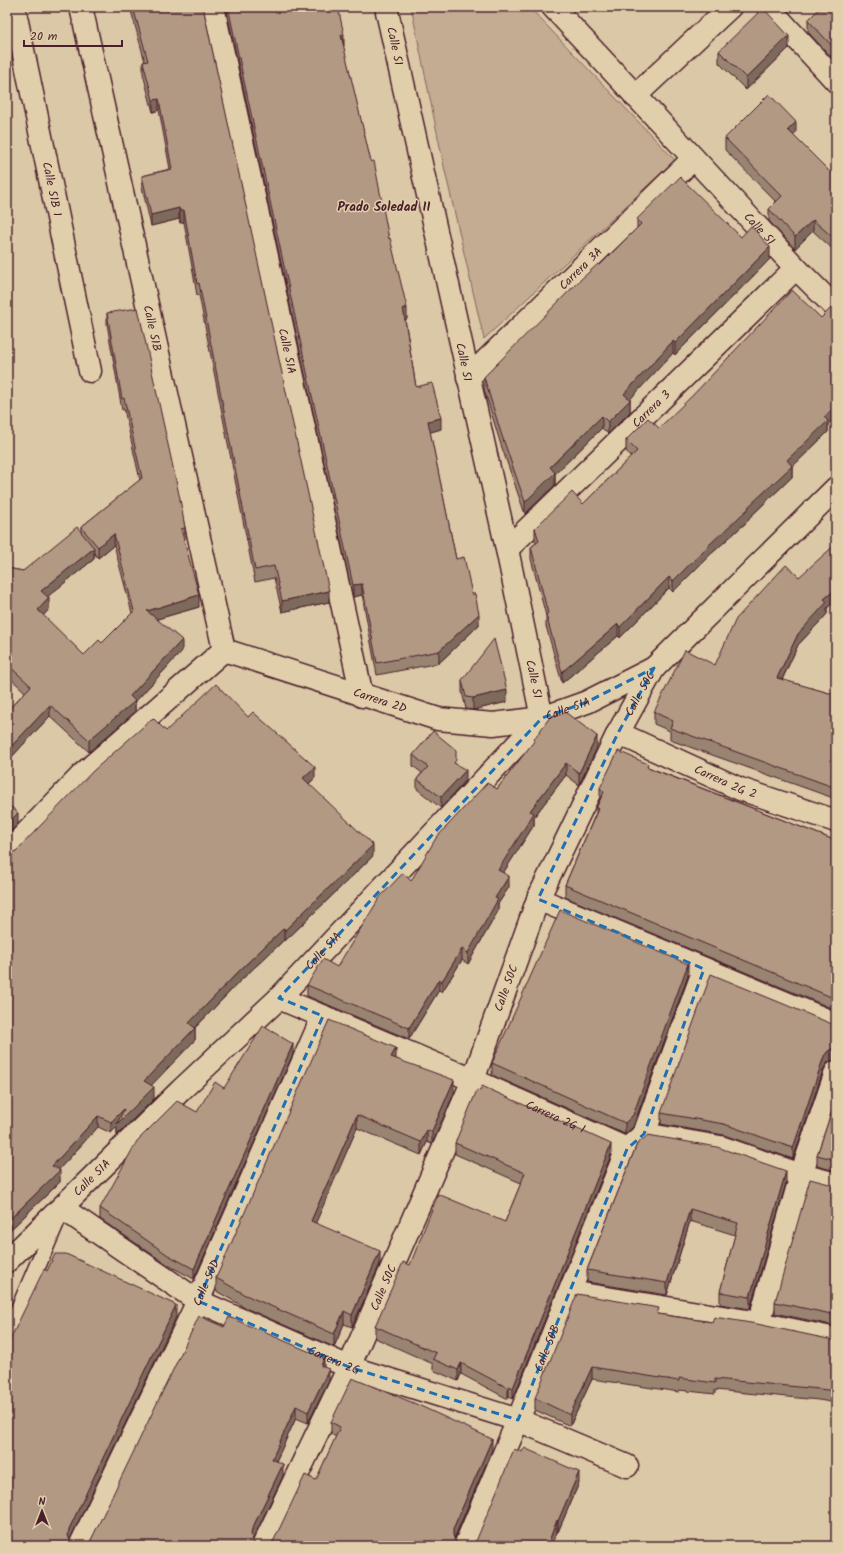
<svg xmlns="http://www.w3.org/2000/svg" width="843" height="1553" viewBox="0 0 843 1553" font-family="Kalam,sans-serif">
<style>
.green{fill:#c3ac92;stroke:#86665e}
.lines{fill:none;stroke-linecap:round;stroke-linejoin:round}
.lane-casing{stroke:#4a1f2b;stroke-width:19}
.street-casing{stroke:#4a1f2b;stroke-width:25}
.lane{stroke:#e1cfac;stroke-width:16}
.street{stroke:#e1cfac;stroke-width:22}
.wall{fill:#998472;stroke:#4a1f2b;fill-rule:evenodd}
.shaded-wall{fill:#7d6b5c;stroke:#4a1f2b}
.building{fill:#b29984;stroke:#4a1f2b}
.marked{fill:none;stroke:#1f6fb2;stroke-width:3;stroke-dasharray:8 5;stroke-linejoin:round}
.labels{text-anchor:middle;stroke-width:3;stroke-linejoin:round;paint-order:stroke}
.street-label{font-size:12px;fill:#4a1f2b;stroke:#e1cfac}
.neighbourhood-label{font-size:13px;font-weight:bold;fill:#4a1f2b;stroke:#e1cfac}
</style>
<rect width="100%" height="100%" fill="#dbc8a7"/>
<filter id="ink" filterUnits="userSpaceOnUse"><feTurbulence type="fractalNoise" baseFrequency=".025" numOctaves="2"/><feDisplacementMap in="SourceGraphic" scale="8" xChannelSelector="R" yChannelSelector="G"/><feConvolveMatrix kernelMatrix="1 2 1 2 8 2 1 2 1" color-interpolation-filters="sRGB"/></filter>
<g filter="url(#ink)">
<path class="green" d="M411,7H529L675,160L484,339L445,171Z"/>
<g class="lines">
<g class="lane-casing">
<path id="lane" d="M7,1337L60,1213"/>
</g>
<g class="street-casing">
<g id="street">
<path id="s1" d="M14,7L90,371"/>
<path id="s2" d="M81,7L224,650"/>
<path id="s3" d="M213,7L362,696"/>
<path id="s4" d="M553,7L796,268L836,308"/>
<path d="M768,7L836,81"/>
<path d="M635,96L730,7"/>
<path id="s5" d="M468,378L693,159"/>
<path id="s6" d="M507,549L796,268"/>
<path id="s7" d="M224,650L438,719L493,724L542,718L507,549L386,7"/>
<path id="s8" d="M618,733L740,789L836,821"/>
<path d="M7,853L84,773L224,650"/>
<path d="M538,899L836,1024"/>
<path id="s9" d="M279,998L473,1080L627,1149L644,1134L720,1147L801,1175L836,1184"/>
<path d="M644,1134L704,969"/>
<path id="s10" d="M62,1208L198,1301L349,1367L518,1420L627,1466"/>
<path id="s11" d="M7,1261L181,1090L279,998L542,718L587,702L654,668"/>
<path d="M570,1292L759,1323L836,1339"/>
<path d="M759,1323L801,1175L836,1072"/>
<path id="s12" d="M80,1546L198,1301L323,1016"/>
<path id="s13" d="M263,1546L349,1367L473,1080L538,899L618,733L654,668L836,488"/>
<path id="s14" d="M465,1546L518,1420L627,1149"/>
</g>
</g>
<use href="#lane" class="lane"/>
<use href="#street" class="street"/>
</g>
<g class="wall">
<path d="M130,7H203L329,602L282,612L274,578L255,582L199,295H197L184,222L180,223L179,219L151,226L142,187V176L170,169L159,110L153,112L143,74V62H145Z"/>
<path d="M226,7H338L343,46L389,239L407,319H405L416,387L441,429L430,432L456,559L472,594L479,625L439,663L377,675L362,595L353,597Z"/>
<path d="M836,7V60L835,59L834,60L808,32V20Z"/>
<path d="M789,48L746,90L719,63V51Z"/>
<path d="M796,133L793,136L836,178V252L813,231L795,249L769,221V209L776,202L725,150V138Z"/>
<path d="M637,219L741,237L770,259L675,355L673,353L630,399V412L608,434L602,428L555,474V485L525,514L501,445L484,389V377L637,228Z"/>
<path d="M836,308V417L828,424V432L792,467V477L749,518V520L711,554L673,592L669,588L620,638L618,636L562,683L546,626V616L531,559V547L536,543L535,540V528L583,504L631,457L626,451V440L659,428L821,318Z"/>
<path d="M107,313L185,528V539H184L199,607L157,619L182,651L135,702V712L89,752L50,716L7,762V711L25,692L7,675V568L23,571L81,533V527L140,480L124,409L122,410L107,324ZM114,545L132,613L102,643L84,655L43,616L49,609L48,596L94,559V553L98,558Z"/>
<path d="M827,608V614L798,645L782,680L836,695V799L670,740V731L654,724V712L715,665Z"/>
<path d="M462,680L507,702L473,710L466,709L462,692Z"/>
<path d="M248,717L315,778L309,784L373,856L285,941L284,940L240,981L195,1028V1040L151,1085L154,1099L117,1135V1127L111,1133L98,1127L59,1169L60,1182L7,1233V1239V854H10L16,851L166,731Z"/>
<path d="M534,739L597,748L579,785L566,775L534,817V825L503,873L509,887L498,904V911L468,964L462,960L442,992L439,990L409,1039L307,996V985L337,967L411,881L497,789L534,742Z"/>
<path d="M413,755L456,764L466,780L441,808L417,789V779L422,773L413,766Z"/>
<path d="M648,767L834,840L836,833V1010L565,897V885L596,813V808L600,800V788Z"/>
<path d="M688,976L633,1127L625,1134L492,1075V1063Z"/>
<path d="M832,1024L836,1025V1060H834L828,1062L824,1068L793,1159L724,1135L661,1124V1113Z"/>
<path d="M293,1054L194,1279L168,1265L100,1219V1208L197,1112Z"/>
<path d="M396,1059L454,1093L432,1144L427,1142L421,1155L357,1128L315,1223L380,1264L352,1327L344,1324L334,1347L241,1306V1305L216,1291V1278Z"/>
<path d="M836,1099V1171L817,1166V1155Z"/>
<path d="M455,1143L611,1155L513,1399L509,1397L508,1399L461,1374L458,1381L433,1370V1364L375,1338V1326L410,1265L505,1222L521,1183L455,1154Z"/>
<path d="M637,1144L786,1183L750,1309L720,1304V1292L735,1235L690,1221L667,1295L587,1282V1270Z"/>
<path d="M833,1185H836V1326L775,1313V1302Z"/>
<path d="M659,1314L833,1340H836V1403L819,1400L715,1390V1394L679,1390V1392L592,1379L570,1426L535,1410V1398Z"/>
<path d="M224,1327L324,1367L329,1381L308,1423L296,1418L276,1461L283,1476L252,1540V1541L258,1546L87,1545L91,1540Z"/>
<path d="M331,1422L492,1450L454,1540L455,1541L461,1546L270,1545L274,1540L316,1480L336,1437L331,1434Z"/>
<path d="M579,1483L558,1532H557L552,1546H468L472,1544Z"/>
</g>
<g class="shaded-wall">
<path d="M341,35H344V46Z"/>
<path d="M789,36V48L746,90V78Z"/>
<path d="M835,47V59L834,60V48Z"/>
<path d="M159,99V110L153,112V100Z"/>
<path d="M796,122V133L788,142V130Z"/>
<path d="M179,208V219L151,226V215Z"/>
<path d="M184,210V222L180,223V211Z"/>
<path d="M813,220V231L795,249V237Z"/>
<path d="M770,247V259L675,355V343Z"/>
<path d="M403,308H407V319L403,320Z"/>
<path d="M673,341V353L624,406V394Z"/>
<path d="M630,400V412L608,434V422Z"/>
<path d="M836,406V417L828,424V432L792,467V477L749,518V520L711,554L673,592V581L711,543L787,460L824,417Z"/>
<path d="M602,416V428L555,474V485L525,514V502L550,467Z"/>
<path d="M441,418V429L428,433V421Z"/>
<path d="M114,534V545L98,558V547Z"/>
<path d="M94,548V559L41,602V591Z"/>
<path d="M669,577V588L620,638V627Z"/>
<path d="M362,584V595L353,597V585Z"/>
<path d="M836,589V601L827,608V614L798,645L777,690V678L798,634L824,599Z"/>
<path d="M329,591V602L282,612V601Z"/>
<path d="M199,595V607L147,622V611Z"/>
<path d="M49,598V609L38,622V610Z"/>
<path d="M479,614V625L439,663V651Z"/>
<path d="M618,624V636L562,683V672Z"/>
<path d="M182,640V651L135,702V712L89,752V740Z"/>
<path d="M507,690V702L473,710V698Z"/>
<path d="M50,705V716L7,762V751Z"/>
<path d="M597,736V748L579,785V773Z"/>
<path d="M566,763V775L534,817V825L498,881V870L530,811Z"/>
<path d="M315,767V778L303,789V778Z"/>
<path d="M466,770V780L441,808V797Z"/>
<path d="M18,813V824L7,835V824Z"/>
<path d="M373,845V856L285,941V930Z"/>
<path d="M509,876V887L498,904V911L468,964V953L495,898Z"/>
<path d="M284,928V940L240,981L189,1034V1023L240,970Z"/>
<path d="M462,949V960L442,992V981Z"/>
<path d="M688,964V976L633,1127L625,1134V1123Z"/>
<path d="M439,979V990L409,1039V1028Z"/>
<path d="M195,1028V1040L144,1093V1081Z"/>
<path d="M293,1044V1054L194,1279V1269Z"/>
<path d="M396,1048V1061L391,1057Z"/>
<path d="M834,1048V1060L828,1062L824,1068L793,1159V1148L824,1056L828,1051Z"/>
<path d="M454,1080V1093L432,1144V1131Z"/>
<path d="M154,1087V1099L117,1135V1127L111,1133V1122L124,1109Z"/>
<path d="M357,1115V1128L311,1234V1221Z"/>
<path d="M98,1116V1127L52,1177V1166Z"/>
<path d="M427,1130V1142L421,1155V1142Z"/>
<path d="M611,1144V1155L513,1399V1388Z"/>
<path d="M60,1170V1182L7,1233V1239V1222Z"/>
<path d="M786,1171V1183L750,1309V1297Z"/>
<path d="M690,1209V1221L667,1295V1283Z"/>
<path d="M380,1251V1264L352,1327V1315Z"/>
<path d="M176,1305V1317L69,1541L68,1535L69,1529Z"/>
<path d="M344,1311V1324L334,1347V1334Z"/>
<path d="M324,1358V1370L321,1366Z"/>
<path d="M461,1363V1374L458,1381V1370Z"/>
<path d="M592,1367V1379L570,1426V1415Z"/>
<path d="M329,1369V1381L308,1423V1412Z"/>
<path d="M509,1386V1397L508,1399V1388Z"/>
<path d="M296,1406V1418L272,1470V1459Z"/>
<path d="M492,1439V1450L453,1541V1529Z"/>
<path d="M283,1464V1476L252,1541L251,1535L252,1529Z"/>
<path d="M579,1472V1483L558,1532V1521Z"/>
<path d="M557,1520V1532L552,1546H547Z"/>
</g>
<g class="building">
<path d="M133,7H203L329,591L282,601L274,566L255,570L199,283L197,284L184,210L180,211L179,208L151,215L142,176L172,169L159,99L153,100L143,62L148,61Z"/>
<path d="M228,7H338L344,35H341L371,162L374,161L389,239L390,238L407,308H403L416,387L432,383L441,418L428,421L456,559L464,557L472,594H475L479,614L439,651L377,663L362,584L353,585Z"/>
<path d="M821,7H836V48L835,47L834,48L808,20Z"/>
<path d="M763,8L789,36L746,78L719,51Z"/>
<path d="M769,94L796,122L788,130L836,178V240L813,220L795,237L769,209L782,196L725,138Z"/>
<path d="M680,177L741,237L751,226L770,247L675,343L673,341L624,394L630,400L608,422L602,416L550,467L555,473L525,502L501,433L484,377L578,282L598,264L600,265L641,224L637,219Z"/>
<path d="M792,290L821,318L831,308H836V406L824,417L828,421L787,460L792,466L748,507L749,508L711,543L673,581L669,577L620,627L618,624L562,672L546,615L548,613L531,547L539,541L535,528L572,492L583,504L637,451L626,440L648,418L659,428L693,395Z"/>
<path d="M138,308L180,499L185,528L181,529L199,595L147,611L182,640L130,696L135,701L89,740L50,705L7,751V711L31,686L7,664V568L23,571L77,527L94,548L41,591L49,598L38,610L84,655L99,640L102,643L134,611L114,534L98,547L81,527L142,478L124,398L122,399L107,313Z"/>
<path d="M836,544V589L824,599L827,602L798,634L777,678L836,695V788L670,728L673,721L654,712L685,650L715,665L736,619L786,565L799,577Z"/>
<path d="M494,639L507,690L473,698L466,697L462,680Z"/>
<path d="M216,684L248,717L253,712L315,767L303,778L373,845L285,930L284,928L240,970L189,1023L195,1028L144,1081L154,1087L117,1124L124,1109L111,1122L98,1116L52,1166L60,1170L7,1222V854H10L16,851L93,771L153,718L166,731Z"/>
<path d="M565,712L597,736L579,773L566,763L530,811L534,813L498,870L509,876L495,898L498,899L468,953L462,949L442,981L439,979L409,1028L307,985L323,959L337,967L380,897L403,873L411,881L436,838L487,783L497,789L535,740L534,739L550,717Z"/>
<path d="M433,731L456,750V760L454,763L466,770L441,797L417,779L428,767L413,755Z"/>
<path d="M618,751L648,764L647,767L834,840L836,833V999L565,885L598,809L596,808L604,792L600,788Z"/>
<path d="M7,803L18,813L7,824Z"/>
<path d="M560,910L688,964L633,1115L625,1123L492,1063Z"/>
<path d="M711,974L832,1024L836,1025V1048H834L828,1051L824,1056L793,1148L724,1124L661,1113Z"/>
<path d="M329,1020L396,1048L391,1057L454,1080L432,1131L427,1130L421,1142L357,1115L311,1221L380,1251L352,1315L344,1311L334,1334L241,1293V1292L216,1278Z"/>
<path d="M263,1026L293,1044L194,1269L168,1255L100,1208L137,1141L177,1101L197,1112L215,1082L224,1088Z"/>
<path d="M482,1086L611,1144L513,1388L509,1386L508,1388L461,1363L458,1370L433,1359L436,1353L375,1326L403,1262L410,1265L438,1194L505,1222L525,1173L455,1143L477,1090L480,1091Z"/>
<path d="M836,1099V1160L817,1155Z"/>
<path d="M648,1135L717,1147L786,1171L750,1297L720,1292L738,1223L690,1209L667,1283L587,1270L637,1144Z"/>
<path d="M810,1179L833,1185H836V1315L775,1302Z"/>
<path d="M55,1254H66L176,1305L69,1529L68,1535L70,1541L75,1546H77H7V1346L44,1269L47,1271Z"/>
<path d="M577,1294L659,1308L657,1314L712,1322L714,1317L757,1324L833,1340H836V1391L819,1389L715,1379V1383L679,1378V1381L592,1367L570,1415L535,1398Z"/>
<path d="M199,1316L224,1327L229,1317L324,1358L321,1366L329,1369L308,1412L296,1406L272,1459L283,1464L252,1529L251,1535L252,1541L258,1546H260H83L87,1545L91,1540Z"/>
<path d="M352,1378L416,1404L492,1439L453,1529V1535L455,1541L461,1546H266L270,1545L274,1540L305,1475L316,1480L340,1427L331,1422Z"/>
<path d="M524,1448L579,1472L558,1521L557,1520L547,1546H468L472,1544L477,1539L514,1449L522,1452Z"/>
</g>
</g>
<path class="marked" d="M654,668L618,733L538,899L704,969L644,1134L627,1149L518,1420L349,1367L198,1301L323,1016L279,998L542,718L587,702Z"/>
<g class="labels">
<g class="street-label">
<text transform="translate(395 46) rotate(78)" y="4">Calle 51</text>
<text dy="4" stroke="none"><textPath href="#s1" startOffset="186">Calle 51B 1</textPath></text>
<text dy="4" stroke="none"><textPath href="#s4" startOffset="303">Calle 51</textPath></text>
<text dy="4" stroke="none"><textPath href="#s5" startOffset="157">Carrera 3A</textPath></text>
<text dy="4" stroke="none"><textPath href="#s2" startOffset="329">Calle 51B</textPath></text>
<text dy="4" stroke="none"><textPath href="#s3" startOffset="352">Calle 51A</textPath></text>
<text transform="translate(464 362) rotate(78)" y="4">Calle 51</text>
<text dy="4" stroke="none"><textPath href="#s6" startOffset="201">Carrera 3</textPath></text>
<text transform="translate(534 679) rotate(78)" y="4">Calle 51</text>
<text dy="4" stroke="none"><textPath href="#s13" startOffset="933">Calle 50C</textPath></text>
<text dy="4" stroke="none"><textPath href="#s7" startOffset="164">Carrera 2D</textPath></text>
<text dy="4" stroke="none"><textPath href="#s11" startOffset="790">Calle 51A</textPath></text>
<text dy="4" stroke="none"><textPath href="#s8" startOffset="118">Carrera 2G 2</textPath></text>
<text dy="4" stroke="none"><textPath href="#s11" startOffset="443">Calle 51A</textPath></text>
<text dy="4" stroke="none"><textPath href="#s13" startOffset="609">Calle 50C</textPath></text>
<text dy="4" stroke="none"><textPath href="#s9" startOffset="301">Carrera 2G 1</textPath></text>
<text dy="4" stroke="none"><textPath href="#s11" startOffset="119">Calle 51A</textPath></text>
<text dy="4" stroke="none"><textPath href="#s12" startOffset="292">Calle 50D</textPath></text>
<text dy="4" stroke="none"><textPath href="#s13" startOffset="285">Calle 50C</textPath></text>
<text dy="4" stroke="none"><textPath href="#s14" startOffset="214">Calle 50B</textPath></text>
<text dy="4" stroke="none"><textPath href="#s10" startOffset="313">Carrera 2G</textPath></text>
</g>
<g class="neighbourhood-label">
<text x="384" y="211">Prado Soledad II</text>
</g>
</g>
<rect width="843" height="1553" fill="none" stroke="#e1cfac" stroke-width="24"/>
<rect x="12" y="12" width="819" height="1529" fill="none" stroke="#4a1f2b" stroke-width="1.5" filter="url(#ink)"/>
<g transform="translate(42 1511)" stroke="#e1cfac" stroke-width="3" paint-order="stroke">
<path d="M0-3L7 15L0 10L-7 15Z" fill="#4a1f2b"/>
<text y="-6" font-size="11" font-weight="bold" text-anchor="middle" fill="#4a1f2b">N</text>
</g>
<path d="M24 40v6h98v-6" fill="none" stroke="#4a1f2b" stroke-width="2"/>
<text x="30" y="40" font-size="12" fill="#4a1f2b" stroke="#e1cfac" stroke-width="3" paint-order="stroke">20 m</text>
</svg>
